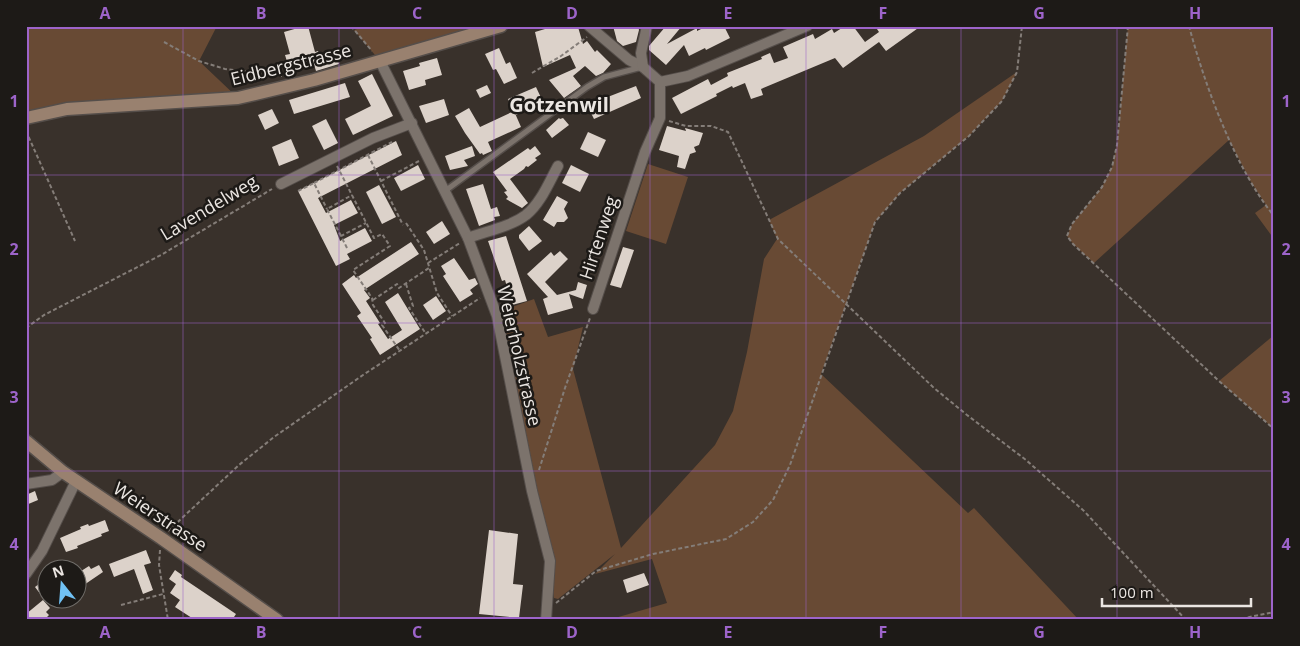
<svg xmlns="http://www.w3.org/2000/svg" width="1300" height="646" viewBox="0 0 1300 646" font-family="'Open Sans',sans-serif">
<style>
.green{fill:#684a34}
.building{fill:#dcd2ca}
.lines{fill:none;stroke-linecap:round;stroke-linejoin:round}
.lane-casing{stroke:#554e4a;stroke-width:8}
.street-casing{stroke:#554e4a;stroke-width:12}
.secondary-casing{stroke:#554e4a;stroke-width:15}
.path{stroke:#847d78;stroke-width:2;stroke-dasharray:4 2.5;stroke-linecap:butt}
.lane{stroke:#7c736c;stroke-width:5}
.street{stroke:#7c736c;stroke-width:10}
.secondary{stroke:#99816f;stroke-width:12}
.grid{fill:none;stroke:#9d64ca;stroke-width:1;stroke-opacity:0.55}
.labels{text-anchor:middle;stroke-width:5;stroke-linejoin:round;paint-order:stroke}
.street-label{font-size:18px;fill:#ebe6e2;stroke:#1d1a17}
.quarter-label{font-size:20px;font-weight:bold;fill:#ebe6e2;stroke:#1d1a17}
.neatline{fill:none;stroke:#9d64ca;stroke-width:2}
.grid-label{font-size:16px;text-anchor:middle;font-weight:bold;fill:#9d64ca}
</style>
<rect width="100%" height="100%" fill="#39312b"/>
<g class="green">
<path d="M26,26H217L199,61L238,98L26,118Z"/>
<path d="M366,26H501L380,61L354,30Z"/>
<path d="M1128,26H1274V239L1255,213L1266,205L1251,182L1229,140L1094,263L1073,244L1067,236L1072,224L1102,187L1112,167L1117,145Z"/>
<path d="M1017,72L1002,101L969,136L900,193L875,222L821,374L968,513L974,508L1079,620H608L667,603L652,559L595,574L615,554L558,599L554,598L536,490L510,361L501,311L534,299L548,337L583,327L573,369L621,548L715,445L733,411L747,352L764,259L777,239L769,220L924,136Z"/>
<path d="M648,164L688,177L666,244L626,231Z"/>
<path d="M1274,335V429L1219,381Z"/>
</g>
<g class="building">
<path d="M305,26H308L315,52L318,51L320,55L335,51L339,64L316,71L313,61L289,68L285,55L290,54L284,32Z"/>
<path d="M555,26H570L571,29L578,27L583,44L587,41L595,52L597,50L611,64L603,73L596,76L585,66L573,76L581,86L564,98L549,80L576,68L570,55L543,67L535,32Z"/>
<path d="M613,26H638L639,30L636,42L623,46L617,41Z"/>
<path d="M666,26H682L667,44L697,28V31L707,26H724L730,38L706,50L705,48L689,56L684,45L666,65L649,50V46Z"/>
<path d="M845,26H853L865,42L879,32L875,26H921L886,51L879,42L843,68L835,58L761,89L763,95L751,99L745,83L733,88L732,86L716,94L717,96L681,114L672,98L708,79L711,85L728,76L727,73L762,59L761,57L770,53L774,63L788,58L783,47L813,34L815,39L832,29L834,33Z"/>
<path d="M499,48L506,64L510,62L517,78L504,84L496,69L493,70L485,54Z"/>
<path d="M437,58L442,75L425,80L426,85L409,90L403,71L420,66L419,63Z"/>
<path d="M372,74L393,116L353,135L345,119L371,106L358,81Z"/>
<path d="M345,83L350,97L294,114L289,100Z"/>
<path d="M487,85L491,93L480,98L476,90Z"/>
<path d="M636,86L641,98L594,119L587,105Z"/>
<path d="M536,87L543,102L516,115L508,99Z"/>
<path d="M444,99L449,115L426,123L419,106Z"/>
<path d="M469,108L480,127L514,111L521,127L488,142L492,151L483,155L482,153L480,154L465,133L455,116Z"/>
<path d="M272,109L279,123L265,130L258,115Z"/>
<path d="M559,118L560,119L563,118L569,125L552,138L546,130Z"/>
<path d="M326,119L338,143L324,150L312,126Z"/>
<path d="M667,126L686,131L685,128L703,133L699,145L694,147L696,152L690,154L685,169L677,167L679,156L659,150Z"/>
<path d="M588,132L606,140L598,157L580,149Z"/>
<path d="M291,139L299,158L279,166L272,147Z"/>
<path d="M396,141L402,155L318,198L326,213L351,200L358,213L334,225L340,241L365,228L372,241L347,254L350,259L336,266L298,191Z"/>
<path d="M472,146L475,156L464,160L468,166L450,170L445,156Z"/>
<path d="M535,146L541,154L535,158L537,160L528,167L526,166L524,169L510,179L528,203L522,208L506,199L508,197L504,192L507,191L493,172L528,148L530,150Z"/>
<path d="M418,165L425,179L401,191L394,178Z"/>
<path d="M571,165L589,174L580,192L562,183Z"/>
<path d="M483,184L491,209L497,207L500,216L494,217L495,220L479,226L466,189Z"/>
<path d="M379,185L396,217L382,224L366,192Z"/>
<path d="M557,196L568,202L564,209L568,218L564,222H557L554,227L543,220Z"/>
<path d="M442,221L450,234L434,244L426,232Z"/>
<path d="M529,226L542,241L529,251L519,238V235Z"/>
<path d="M506,236L527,301L512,305L505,280L502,281L488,241Z"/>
<path d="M411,242L419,254L364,290L370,298L366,301L380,323L378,324L388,339L402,330L385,302L398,293L420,329L380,355L370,339L372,338L357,316L361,313L342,284L354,275L356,278Z"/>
<path d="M623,247L634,250L621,288L610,285Z"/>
<path d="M560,251L568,259L545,282L557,295L576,290L578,282L587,285L583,299L569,294L573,308L548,315L543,299L548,297L527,274L551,252L554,256Z"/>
<path d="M454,258L469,280L475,278L478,284L470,290L473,294L460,302L443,276L446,274L441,266Z"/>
<path d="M436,296L446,311L433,320L423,305Z"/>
<path d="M35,491L38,500L26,505V495Z"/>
<path d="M105,520L109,531L101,534L102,536L77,546L78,548L66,552L60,538L81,529L80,527L88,524L89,526Z"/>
<path d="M489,530L518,534L513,584L523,585L519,618L479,614Z"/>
<path d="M146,550L151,563L144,565L153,590L143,594L134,569L114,577L109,564Z"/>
<path d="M99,565L103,572L78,589V573L89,566L91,569Z"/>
<path d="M175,570L182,575L181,577L236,614L232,620H195L175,607L180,600L170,593L176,584L169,579Z"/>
<path d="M644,573L649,585L627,593L623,580Z"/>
<path d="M48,577V590L41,595L35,587Z"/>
<path d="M43,600L50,608L46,612L49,615L44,620H26V614Z"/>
</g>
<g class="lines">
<g class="lane-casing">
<path id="lane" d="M445,191L587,87L604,77L642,67"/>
</g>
<g class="street-casing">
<g id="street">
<path d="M589,26L629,60L643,67L660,82V118L645,152L593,309"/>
<path d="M380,61L468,238L497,316L532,491L550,561L546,620"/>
<path d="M643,67L641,53L647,26"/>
<path d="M660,82L688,76L807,26"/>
<path d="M281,184L373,138L412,123"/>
<path d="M468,238C487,231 510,227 526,215C541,203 549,182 558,166"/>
<path d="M26,484L52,480L63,472"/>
<path d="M26,574L42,551L76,481"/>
</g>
</g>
<g class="secondary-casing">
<g id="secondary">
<path d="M26,118L67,109L238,98L314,80L501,26"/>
<path d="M26,441L63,472L161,538L277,620"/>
</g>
</g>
<g class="path">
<path d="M351,26L372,51"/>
<path d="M1128,26L1117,145L1112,167L1102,187L1072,224L1067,236L1073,244L1219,381L1274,429"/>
<path d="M1189,26C1205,86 1235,168 1274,216"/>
<path d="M164,42L199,61L225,69L282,76"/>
<path d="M532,73L561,56L587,37"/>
<path d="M669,121L686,126H711L728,132L778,239L934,388L967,415L1026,460L1084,511L1186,620"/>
<path d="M26,131L75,241"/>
<path d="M368,155L403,225"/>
<path d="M337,166L374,238L382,234L390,246L353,270L372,298L373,305L385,323L382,325L400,351"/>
<path d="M381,181L419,161"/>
<path d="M314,183L392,142"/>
<path d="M298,191L314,183L327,209"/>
<path d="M406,223L424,250L437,293L452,316"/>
<path d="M341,236L327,209L352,195"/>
<path d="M347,248L341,236L366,223"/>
<path d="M428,263L460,243"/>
<path d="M406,284L413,306L409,308L426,334"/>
<path d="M373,300L397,284L399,288L429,268"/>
<path d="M26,328L44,315L161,255L272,189"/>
<path d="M539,470L565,388L590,318"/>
<path d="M168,531L239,465L274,437L363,375L480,298"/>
<path d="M160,550L159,565L168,620"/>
<path d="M556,603L596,571L653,554L726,539L753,522L773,500L790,465L875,222L900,193L969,136L1002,101L1017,72L1022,26"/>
<path d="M121,605L163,594"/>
<path d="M1235,620L1274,612"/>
</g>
<use href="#lane" class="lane"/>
<use href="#street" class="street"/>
<use href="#secondary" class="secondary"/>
</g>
<path class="grid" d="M183,26V620M339,26V620M494,26V620M650,26V620M806,26V620M961,26V620M1117,26V620M26,175H1274M26,323H1274M26,471H1274"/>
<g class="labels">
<g class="street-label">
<text transform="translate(291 65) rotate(-14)" y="6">Eidbergstrasse</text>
<text transform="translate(209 208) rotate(-31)" y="6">Lavendelweg</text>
<text transform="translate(599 238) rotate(-72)" y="6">Hirtenweg</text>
<text transform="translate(519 356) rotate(77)" y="6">Weierholzstrasse</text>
<text transform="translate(160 517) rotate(34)" y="6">Weierstrasse</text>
</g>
<g class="quarter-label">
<text x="559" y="112">Gotzenwil</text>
</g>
</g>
<rect width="1300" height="646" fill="none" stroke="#1d1a17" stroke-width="55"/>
<g transform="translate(62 584) rotate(343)"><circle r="24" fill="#1d1a17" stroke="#6f6c68"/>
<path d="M0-4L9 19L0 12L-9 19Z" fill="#70c1f4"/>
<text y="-8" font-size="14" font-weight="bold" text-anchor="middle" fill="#ebe6e2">N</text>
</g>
<path d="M1102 598v8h149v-8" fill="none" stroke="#ebe6e2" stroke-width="2.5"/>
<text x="1110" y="598" font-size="15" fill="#ebe6e2" stroke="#1d1a17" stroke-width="4" paint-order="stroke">100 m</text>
<rect x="28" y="28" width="1244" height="590" class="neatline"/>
<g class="grid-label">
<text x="105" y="19">A</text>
<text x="261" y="19">B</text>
<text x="417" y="19">C</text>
<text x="572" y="19">D</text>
<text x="728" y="19">E</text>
<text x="883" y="19">F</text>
<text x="1039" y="19">G</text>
<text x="1195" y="19">H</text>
<text x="14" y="107">1</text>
<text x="1286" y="107">1</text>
<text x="14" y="255">2</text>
<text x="1286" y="255">2</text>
<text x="14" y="403">3</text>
<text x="1286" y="403">3</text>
<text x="14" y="550">4</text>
<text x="1286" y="550">4</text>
<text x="105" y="638">A</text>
<text x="261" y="638">B</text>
<text x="417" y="638">C</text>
<text x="572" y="638">D</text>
<text x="728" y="638">E</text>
<text x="883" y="638">F</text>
<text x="1039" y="638">G</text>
<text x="1195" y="638">H</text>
</g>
</svg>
